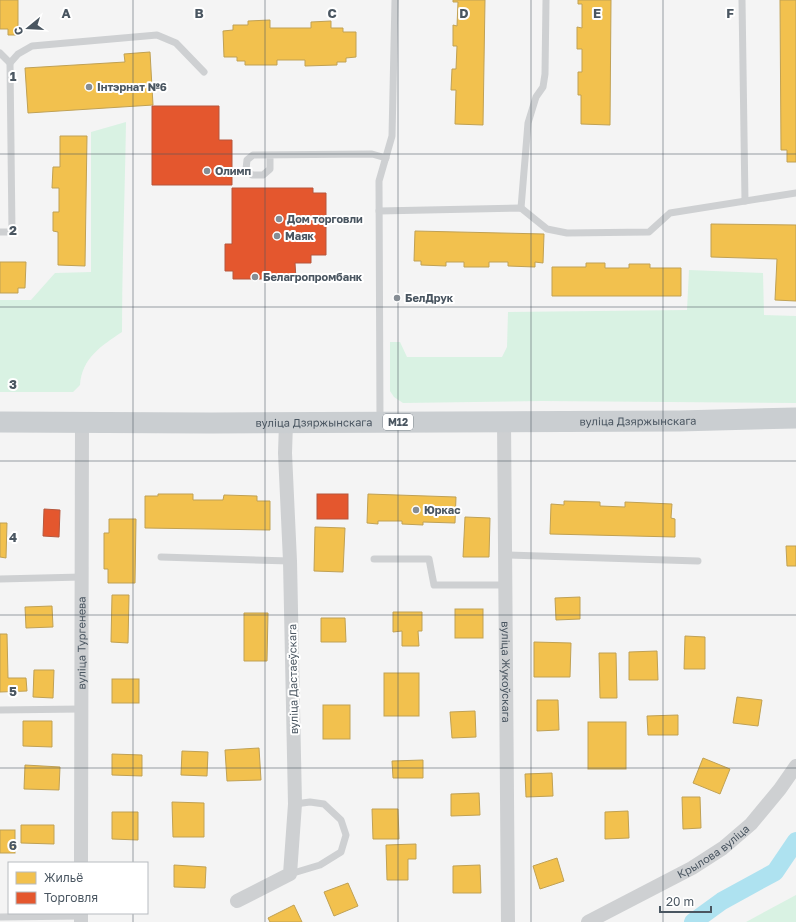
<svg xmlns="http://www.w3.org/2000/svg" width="796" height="922" viewBox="0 0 796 922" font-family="'Golos Text',sans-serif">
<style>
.green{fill:#d9f2e3}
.homes{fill:#f2c14e;stroke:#c0a154}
.shops{fill:#e4572e;stroke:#b6573d}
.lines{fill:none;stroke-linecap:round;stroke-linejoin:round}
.canal{stroke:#aee2f0;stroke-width:18}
.service{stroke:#ced0d2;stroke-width:7}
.minor{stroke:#ced0d2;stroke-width:14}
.primary{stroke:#caced1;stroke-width:21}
.grid{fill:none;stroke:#4a5661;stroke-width:1;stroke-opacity:0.55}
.poi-dot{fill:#868d94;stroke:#fff;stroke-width:1.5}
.labels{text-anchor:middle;stroke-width:4;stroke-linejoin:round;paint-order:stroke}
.shield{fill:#fff;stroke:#808990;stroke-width:1}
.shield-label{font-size:10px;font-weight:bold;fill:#4a5661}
.poi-label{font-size:11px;font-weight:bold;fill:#4a5661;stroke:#fff;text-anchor:start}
.street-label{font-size:11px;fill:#4a5661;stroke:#fff}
.grid-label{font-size:13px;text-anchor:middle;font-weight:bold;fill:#4a5661;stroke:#fff;stroke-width:4;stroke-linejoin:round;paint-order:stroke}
</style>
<rect width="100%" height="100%" fill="#f4f4f4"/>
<g class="green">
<path d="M126,122C125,192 122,262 122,332C101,346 82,358 80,385L73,392H0V300H31L55,273L91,272V132Z"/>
<path d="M689,270L763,273L764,315L796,316V403L542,401L403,403L394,397L390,391V342H400L407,357H502L507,347L508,312L687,310Z"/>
<path d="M796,895V922H746Z"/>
</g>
<g class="homes">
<path d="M0,0H18V35H8V29H0Z"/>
<path d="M453,0H485L483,125L455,124L456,90H451L452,69H456L457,46H453V25L457,26L458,2H453Z"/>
<path d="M578,0H611L610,125L581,124V95H578V72H582V49H577V27L582,28V4H578Z"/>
<path d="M780,0H796V162H787V150H781Z"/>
<path d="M270,20V28H311V22L331,21V28H343V32H356V57L346,58V62H337V65L305,66V60H277V65H245V61H237V57H224L223,31L233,30V25H248V21Z"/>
<path d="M150,52L153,105L28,113L25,68L125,62L124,54Z"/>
<path d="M60,136H87L85,266L58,265V232L53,231V212H59V188H52L53,167H60Z"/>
<path d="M711,224L796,225V301L775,300L777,259L711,257Z"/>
<path d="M415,231L544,234L543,263L535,262V267L508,266V262H489V267H464V262H446V266L421,265V261H414Z"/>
<path d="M0,262H26L25,288H18V293H0Z"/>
<path d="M586,263H605V268H629V264H650V268H681V296H552V267H586Z"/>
<path d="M158,494H193V500H223L224,495L257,496V501H270V530L145,528V496H158Z"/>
<path d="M368,494L456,497L455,523L423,522V525L402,524V521H378V524L367,523Z"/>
<path d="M564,501L600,502V506L625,507V502L672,504L671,518L675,519V537L550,534L551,504L564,505Z"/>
<path d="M465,517L490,518L489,557H463Z"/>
<path d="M109,519H136L135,583H108V569H104V533H109Z"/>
<path d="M0,523H7L6,558L0,557Z"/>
<path d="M315,527L345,528L343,572L314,571Z"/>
<path d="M786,546H796V566H787Z"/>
<path d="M112,595H129L128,643L111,642Z"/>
<path d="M580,597V619L556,620L555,598Z"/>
<path d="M52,606L53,627L26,628L25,607Z"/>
<rect x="455" y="609" width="28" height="29"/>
<path d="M393,612H422V631H418L419,646H402V631L393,632Z"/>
<path d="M244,613H268L267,661H244Z"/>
<path d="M321,618H345L346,642H321Z"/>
<path d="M0,634H7L8,678H26L27,691L0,692Z"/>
<path d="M685,636L705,637V669H684Z"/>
<path d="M534,642L571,643L570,677H534Z"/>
<path d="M657,651L658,680H629V652Z"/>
<path d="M599,653H616L617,698H600Z"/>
<path d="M34,670H54L53,698L33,697Z"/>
<rect x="384" y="673" width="35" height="43"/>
<rect x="112" y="679" width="27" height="24"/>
<path d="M737,697L762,700L758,726L733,723Z"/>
<path d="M537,700H558L559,730L537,731Z"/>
<rect x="323" y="705" width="27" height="34"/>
<path d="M475,711L476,737L452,738L450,712Z"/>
<path d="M678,715V735H648L647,716Z"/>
<path d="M23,721H52V747L23,746Z"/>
<rect x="588" y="722" width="38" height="47"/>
<path d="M259,748L261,780L227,781L225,750Z"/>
<path d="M182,751L208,752L207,776L181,775Z"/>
<path d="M112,754L142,755V776L112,775Z"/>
<path d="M703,758L730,769L720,794L693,783Z"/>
<path d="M423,760V778H393L392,761Z"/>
<path d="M25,765L60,767L59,790L24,789Z"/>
<path d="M552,773L553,796L526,797L525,774Z"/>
<path d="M479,793L480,815L451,816V794Z"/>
<path d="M682,797H700L701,828L683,829Z"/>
<path d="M172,802L204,803V837H173Z"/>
<path d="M372,809H398L399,839H373Z"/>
<path d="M628,811L629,838L605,839V812Z"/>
<path d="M112,812H138V840L112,839Z"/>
<path d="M21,825H54V844L21,843Z"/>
<rect x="0" y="830" width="15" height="23"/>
<path d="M416,844V859H408V880H387L386,845Z"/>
<path d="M557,858L564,881L540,889L533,866Z"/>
<path d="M174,865L206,867L205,888L174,887Z"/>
<path d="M480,865L481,893H453V866Z"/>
<path d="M348,883L358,906L334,916L324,892Z"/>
<path d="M294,905L302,922H270L268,918Z"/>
</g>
<g class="shops">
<path d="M152,106H219V140H232V185H152Z"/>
<path d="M232,188H313V193H326V255H311V263H295L296,279H233V271H225V244H232Z"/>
<rect x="317" y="494" width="31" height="25"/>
<path d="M44,509L60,510L59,537L43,536Z"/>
</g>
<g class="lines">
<path class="canal" d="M693,922L722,901L775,872L796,841"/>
<g class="service">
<path d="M742,0L745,201"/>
<path d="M0,53L10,63L12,232H0"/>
<path d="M10,63L18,54L32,46L157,35L176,43L204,72"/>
<path d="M270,155V169L263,175H252L246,169L247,160L253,155L372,154L386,158"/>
<path d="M521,208L528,123L536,97L543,87L545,74L546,0"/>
<path d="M379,211L521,208L547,229L567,233L649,232L670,213L796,193"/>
<path d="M380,420L379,181L392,136L395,0"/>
<path d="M505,555L698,561"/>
<path d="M161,557L290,561"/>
<path d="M374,559H429L434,585H506"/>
<path d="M0,579L82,577"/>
<path d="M0,710L81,709"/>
<path d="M290,874L320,865L341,852L346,835L341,820L324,804L310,802L295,804"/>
<path d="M0,917L81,916"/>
</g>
<g class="minor">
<path id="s1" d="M504,421L508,922"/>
<path id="s2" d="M81,863L82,423"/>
<path d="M237,901L290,874L295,804L290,561L285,453L286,423"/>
<path d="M81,913V922"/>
<path id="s3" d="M588,922L692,868L723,848L751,824L780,789L796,766"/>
</g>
<path class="primary" id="s4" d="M0,422L211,423L679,421L796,418"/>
</g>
<path class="grid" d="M133,0V863M265,0V922M398,0V922M531,0V922M663,0V922M0,154H796M0,307H796M0,461H796M0,615H796M0,768H796M133,913V922"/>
<g class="poi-dot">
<circle cx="89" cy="87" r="4"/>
<circle cx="207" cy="171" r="4"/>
<circle cx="279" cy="219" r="4"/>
<circle cx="277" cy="236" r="4"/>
<circle cx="255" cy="277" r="4"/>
<circle cx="397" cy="298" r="4"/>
<circle cx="416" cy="510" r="4"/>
</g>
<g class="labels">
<rect class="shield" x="383" y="414" width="30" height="16" rx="3"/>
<g class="shield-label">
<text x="398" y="426">М12</text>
</g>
<g class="poi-label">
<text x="97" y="91">Інтэрнат №6</text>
<text x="215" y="175">Олимп</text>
<text x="287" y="223">Дом торговли</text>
<text x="285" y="240">Маяк</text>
<text x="263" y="281">Белагропромбанк</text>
<text x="405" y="302">БелДрук</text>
<text x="424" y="514">Юркас</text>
</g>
<g class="street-label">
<text dy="4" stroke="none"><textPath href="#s4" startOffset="638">вуліца Дзяржынскага</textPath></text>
<text dy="4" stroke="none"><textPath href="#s4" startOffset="314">вуліца Дзяржынскага</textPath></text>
<text dy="4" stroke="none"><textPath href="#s2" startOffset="220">вуліца Тургенева</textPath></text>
<text dy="4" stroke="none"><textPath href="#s1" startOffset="251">вуліца Жукоўскага</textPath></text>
<text transform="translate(293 679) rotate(-91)" y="4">вуліца Дастаеўскага</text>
<text dy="4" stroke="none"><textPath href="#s3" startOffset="144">Крылова вуліца</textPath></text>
</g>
</g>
<g class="grid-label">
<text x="66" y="18">A</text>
<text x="199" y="18">B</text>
<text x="332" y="18">C</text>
<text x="464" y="18">D</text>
<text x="597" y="18">E</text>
<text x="730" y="18">F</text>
<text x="13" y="81">1</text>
<text x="13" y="235">2</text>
<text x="13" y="389">3</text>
<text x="13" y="542">4</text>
<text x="13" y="696">5</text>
<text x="13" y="850">6</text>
</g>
<rect x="8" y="862" width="140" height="52" fill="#ffffff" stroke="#b7bbc0"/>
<rect x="16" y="872" width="20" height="12" fill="#f2c14e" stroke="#b7bbc0"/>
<text x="44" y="882" font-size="12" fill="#4a5661">Жильё</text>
<rect x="16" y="892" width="20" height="12" fill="#e4572e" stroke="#b7bbc0"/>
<text x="44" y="902" font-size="12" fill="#4a5661">Торговля</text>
<g transform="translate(28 28) rotate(252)" stroke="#ffffff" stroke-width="3" paint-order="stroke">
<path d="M0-3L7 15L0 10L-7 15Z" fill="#4a5661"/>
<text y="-6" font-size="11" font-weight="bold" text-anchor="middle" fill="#4a5661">С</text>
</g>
<path d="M660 906v6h51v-6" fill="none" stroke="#4a5661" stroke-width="2"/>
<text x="666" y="906" font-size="12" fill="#4a5661" stroke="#ffffff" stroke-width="3" paint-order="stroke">20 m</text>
</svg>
